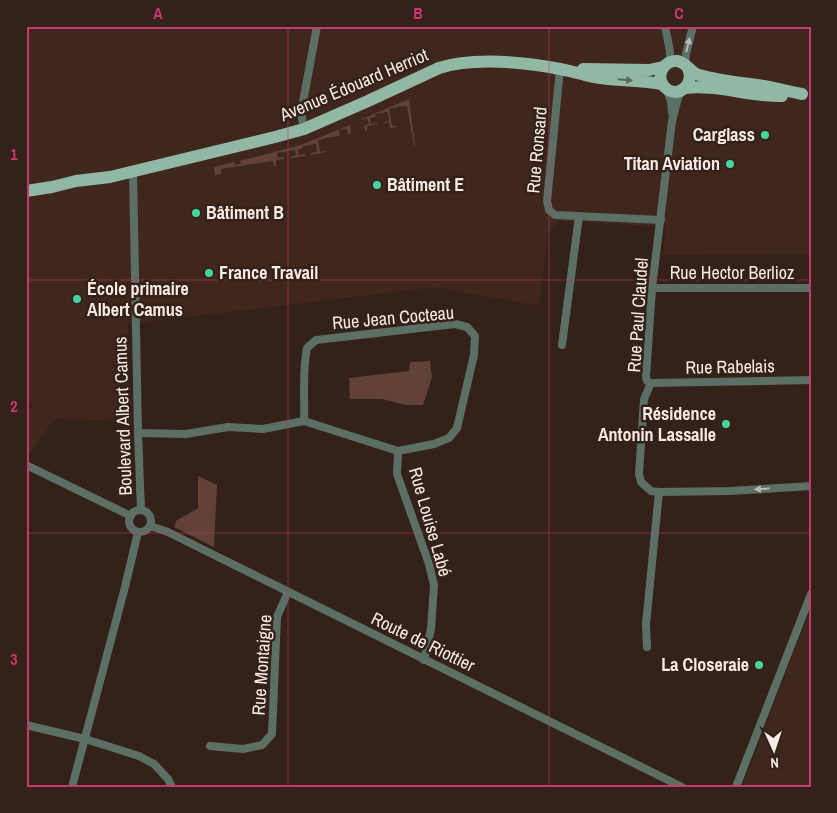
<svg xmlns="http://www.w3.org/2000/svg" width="837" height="813" viewBox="0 0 837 813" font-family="'Archivo Narrow',sans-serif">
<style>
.built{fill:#40271d}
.green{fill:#624236}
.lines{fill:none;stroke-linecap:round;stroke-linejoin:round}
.minor{stroke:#5b6f65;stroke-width:8}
.primary{stroke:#90b8a5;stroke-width:12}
.oneway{fill:#b9b9b2}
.oneway2{fill:#5d6559}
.grid{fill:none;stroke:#ca3870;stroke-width:1;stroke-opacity:0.55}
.poi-dot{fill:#43d4a0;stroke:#33211a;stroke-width:2}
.labels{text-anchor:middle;stroke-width:5;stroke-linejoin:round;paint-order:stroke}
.street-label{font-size:18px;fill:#f7eae5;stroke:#33211a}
.poi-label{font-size:18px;font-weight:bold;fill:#f7eae5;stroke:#33211a;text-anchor:end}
.neatline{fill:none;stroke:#ca3870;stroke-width:2}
.grid-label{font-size:16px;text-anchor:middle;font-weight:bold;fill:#ca3870}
</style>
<rect width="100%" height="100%" fill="#33211a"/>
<g class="built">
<path d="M26,26H811V254L663,255L666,227L559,221L548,233L539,306L435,287L146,322H128L129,421L54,419L29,456L26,455V417L32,406L26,403Z"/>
<path d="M811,608V787H742Z"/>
</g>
<g class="green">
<path d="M409,99L415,146H414L407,106L402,107L401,106L389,109L392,126H397V127L390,128L389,122L384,123V122L389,121L388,112L375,114L376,117L370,118L371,124L378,123V124L367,126V131H365L364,126L369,124L367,118L362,120V119Z"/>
<path d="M350,125L351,130L350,134H348L347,129L339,130L340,136L324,138V139L318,140L320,152L326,151V152L311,155V153L317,152L316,144L303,146V148L298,150L299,155L305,154L306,156L290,158V157L296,155L295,150L277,153L278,158L284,157V159L276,160V166H274L273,161L221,169V174L215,175L214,167L234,162L235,165L241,164L240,161L301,145Z"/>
<path d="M430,361L432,377L423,405H406L382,399H350L349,378L409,371L410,362Z"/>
<path d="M198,476L217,485L214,547L174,527L176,521L198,508Z"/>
</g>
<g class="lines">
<g class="minor">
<path d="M665,26L670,52V62"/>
<path d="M685,65L686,54L693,26"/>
<path d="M560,69L547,201L549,210L555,215L661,220"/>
<path d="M666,88L671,101L672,113"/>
<path d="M304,129L301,113L317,26"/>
<path d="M133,171L138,433L141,510"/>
<path d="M652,288H811"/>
<path d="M562,345L579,216"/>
<path d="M651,383L647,381L646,377L652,288L672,121L678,98L682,90"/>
<path d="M651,383L644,399L639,474L641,482L651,491L659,492L730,491L811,486"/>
<path d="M651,383L811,380"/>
<path d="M138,433L186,434L228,427L263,429L304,421L398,451L434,444L449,438L457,428L474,355L475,336L467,327L455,324L316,340L307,348C302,371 305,397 304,421"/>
<path d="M398,451L397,474L429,564L434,585L431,629L424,660"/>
<path d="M26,465L131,516"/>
<circle cx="140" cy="521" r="11"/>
<path d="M150,526L168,532L212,554L682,787"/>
<path d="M647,647L646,624L659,492"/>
<path d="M26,725L85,739L139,756L154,764L168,779L172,787"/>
<path d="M210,746L243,749L262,745L272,734L277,617L288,592"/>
<path d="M72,787L125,587L138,532"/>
<path d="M736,787L811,594"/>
</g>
<g class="primary">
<path d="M688,68C696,86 675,101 663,85C656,75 664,60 677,61C686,62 691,73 699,75C720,81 743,83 764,86C777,88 790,92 802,94"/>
<path d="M583,69L649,70L663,67"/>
<path d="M685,88C717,84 749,97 782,96"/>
<path d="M26,191L52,187L76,181L110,177L275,137L304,129L368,101L439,68C473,57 526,62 560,69C572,71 583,75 594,77C617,81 640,80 662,84"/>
</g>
</g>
<defs><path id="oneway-solid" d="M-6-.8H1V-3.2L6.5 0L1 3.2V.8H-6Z" transform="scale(1.25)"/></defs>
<g class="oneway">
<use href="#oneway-solid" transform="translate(688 45) rotate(-76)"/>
<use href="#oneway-solid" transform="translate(762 489) rotate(176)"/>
</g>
<use class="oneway2" href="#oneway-solid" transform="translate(625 80) rotate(5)"/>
<path class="grid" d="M288,26V787M549,26V787M26,280H811M26,533H811"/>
<g class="poi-dot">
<circle cx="765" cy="135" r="5"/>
<circle cx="730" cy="164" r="5"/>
<circle cx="377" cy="185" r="5"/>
<circle cx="196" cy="213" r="5"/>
<circle cx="209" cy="273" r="5"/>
<circle cx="77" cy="299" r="5"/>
<circle cx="726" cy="424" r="5"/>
<circle cx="759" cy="665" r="5"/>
</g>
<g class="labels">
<g class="street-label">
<text transform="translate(354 85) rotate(-23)" y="6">Avenue Édouard Herriot</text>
<text transform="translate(537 150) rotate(-85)" y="6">Rue Ronsard</text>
<text x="732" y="279">Rue Hector Berlioz</text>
<text transform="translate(638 315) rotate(-86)" y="6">Rue Paul Claudel</text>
<text transform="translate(393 318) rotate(-5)" y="6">Rue Jean Cocteau</text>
<text transform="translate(730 367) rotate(-1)" y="6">Rue Rabelais</text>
<text transform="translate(123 416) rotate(-92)" y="6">Boulevard Albert Camus</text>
<text transform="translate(430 522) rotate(74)" y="6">Rue Louise Labé</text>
<text transform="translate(423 642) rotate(26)" y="6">Route de Riottier</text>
<text transform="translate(262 665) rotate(-86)" y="6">Rue Montaigne</text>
</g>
<g class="poi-label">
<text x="755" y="141">Carglass</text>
<text x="720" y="170">Titan Aviation</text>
<text x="387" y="191" text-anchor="start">Bâtiment E</text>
<text x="206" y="219" text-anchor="start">Bâtiment B</text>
<text x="219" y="279" text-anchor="start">France Travail</text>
<text x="87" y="295" text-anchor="start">École primaire<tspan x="87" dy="21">Albert Camus</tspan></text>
<text x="716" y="420">Résidence<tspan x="716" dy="21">Antonin Lassalle</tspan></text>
<text x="749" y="671">La Closeraie</text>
</g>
</g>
<rect width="837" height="813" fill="none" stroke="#33211a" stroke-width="55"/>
<g transform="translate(774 750) rotate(177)" stroke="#33211a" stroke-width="4" paint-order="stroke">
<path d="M0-4L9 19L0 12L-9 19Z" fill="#f7eae5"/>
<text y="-8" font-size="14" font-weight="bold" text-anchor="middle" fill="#f7eae5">N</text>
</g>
<rect x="28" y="28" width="782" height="758" class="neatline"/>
<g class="grid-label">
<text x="158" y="19">A</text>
<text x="418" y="19">B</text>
<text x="679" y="19">C</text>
<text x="14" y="160">1</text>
<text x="14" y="412">2</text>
<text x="14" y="665">3</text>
</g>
</svg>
